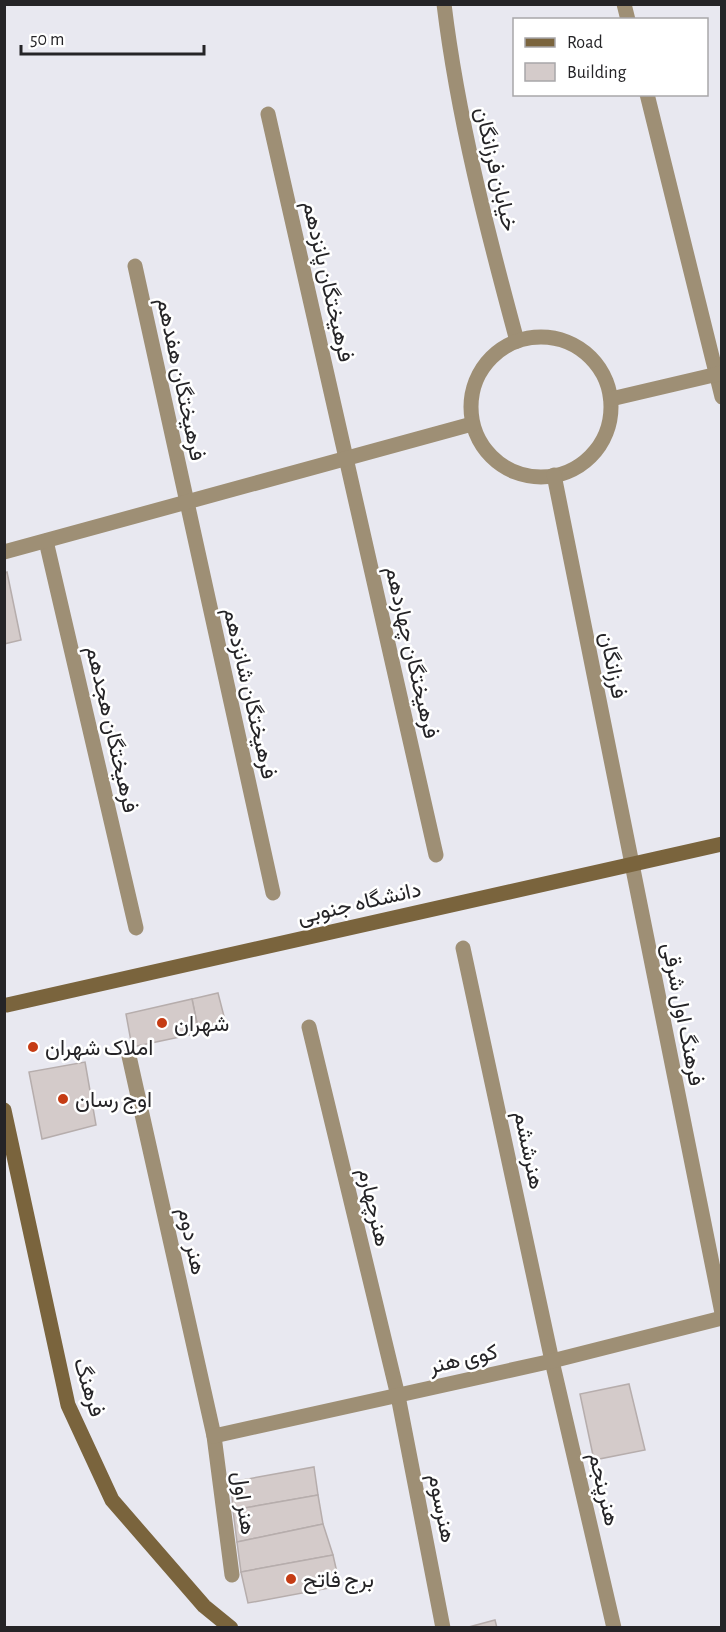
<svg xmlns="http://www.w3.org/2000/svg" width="726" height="1632" viewBox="0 0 726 1632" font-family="'Alegreya Sans',Vazirmatn,sans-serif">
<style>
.building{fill:#d4cbca;stroke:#b6adac;stroke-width:1.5}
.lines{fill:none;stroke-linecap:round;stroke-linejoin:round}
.street{stroke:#9e8f75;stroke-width:15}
.secondary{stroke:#7a643d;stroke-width:15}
.poi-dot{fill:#c53c14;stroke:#fff;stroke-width:2}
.labels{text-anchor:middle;stroke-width:5;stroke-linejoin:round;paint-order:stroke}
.street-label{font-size:22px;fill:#252427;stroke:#fff}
.poi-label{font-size:22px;fill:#252427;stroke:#fff;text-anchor:start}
</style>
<rect width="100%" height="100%" fill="#e8e8f0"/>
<g class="building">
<path d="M7,572L21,640L4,644V573Z"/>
<path d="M218,993L227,1028L199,1033L192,999Z"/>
<path d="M192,999L199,1033L132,1047L126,1014Z"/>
<path d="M85,1062L96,1125L42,1139L29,1072Z"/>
<path d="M629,1384L645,1450L594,1460L580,1394Z"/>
<path d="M314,1467L318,1495L233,1510L231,1482Z"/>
<path d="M318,1495L323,1524L237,1542L233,1510Z"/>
<path d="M323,1524L333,1555L241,1572L237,1542Z"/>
<path d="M333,1555L340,1586L248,1603L241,1572Z"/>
<path d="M495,1620L497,1628H465Z"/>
</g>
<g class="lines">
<g class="street">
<path d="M444,4C458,119 487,230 517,341"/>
<path d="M624,4L628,20"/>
<path d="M647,94L722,397"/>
<path d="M268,114L436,855"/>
<path d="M135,266L273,893"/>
<circle cx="541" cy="407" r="70"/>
<path d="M611,399L722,373"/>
<path d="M554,475L722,1313"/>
<path d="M46,541L136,928"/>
<path d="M4,552L472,424"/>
<path d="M463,948L552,1361L614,1628"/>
<path d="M309,1027L398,1396L443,1628"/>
<path d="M129,1056L214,1436L232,1575"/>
<path d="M214,1436L552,1361L722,1318"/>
</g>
<g class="secondary">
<path d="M7,1005L722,844"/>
<path d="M4,1110L68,1405L112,1500L204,1606L231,1628"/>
</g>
</g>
<g class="poi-dot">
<circle cx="162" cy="1023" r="6"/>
<circle cx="33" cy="1047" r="6"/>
<circle cx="63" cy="1099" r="6"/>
<circle cx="291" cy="1579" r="6"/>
</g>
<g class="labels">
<g class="street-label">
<text transform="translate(497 169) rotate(77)" y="8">خیابان فرزانگان</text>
<text transform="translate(329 281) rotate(77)" y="8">فرهیختگان پانزدهم</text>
<text transform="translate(182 379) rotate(78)" y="8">فرهیختگان هفدهم</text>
<text transform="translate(413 652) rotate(77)" y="8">فرهیختگان چهاردهم</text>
<text transform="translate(614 665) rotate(79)" y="8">فرزانگان</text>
<text transform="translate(251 693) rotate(77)" y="8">فرهیختگان شانزدهم</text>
<text transform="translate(113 729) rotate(77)" y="8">فرهیختگان هجدهم</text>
<text transform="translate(359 902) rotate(-13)" y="8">دانشگاه جنوبی</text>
<text transform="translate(684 1014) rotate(79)" y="8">فرهنگ اول شرقی</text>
<text transform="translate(530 1150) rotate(78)" y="8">هنرششم</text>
<text transform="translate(375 1207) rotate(77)" y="8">هنرچهارم</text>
<text transform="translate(193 1241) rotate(78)" y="8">هنر دوم</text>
<text transform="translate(463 1358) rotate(-13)" y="8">کوی هنر</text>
<text transform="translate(90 1387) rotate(73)" y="8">فرهنگ</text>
<text transform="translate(605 1489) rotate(77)" y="8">هنرپنجم</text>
<text transform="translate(245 1503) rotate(82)" y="8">هنر اول</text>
<text transform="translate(443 1508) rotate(79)" y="8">هنرسوم</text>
</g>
<g class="poi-label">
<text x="174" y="1031">شهران</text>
<text x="45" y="1055">املاک شهران</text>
<text x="75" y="1107">اوج رسان</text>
<text x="303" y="1587">برج فاتح</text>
</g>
</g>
<rect width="726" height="1632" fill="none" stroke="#252427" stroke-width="12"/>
<rect x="513" y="18" width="195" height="78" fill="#ffffff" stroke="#a8a7a9" stroke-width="1.5"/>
<rect x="525" y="38" width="30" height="9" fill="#7a643d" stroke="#a8a7a9" stroke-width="1.5"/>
<text x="567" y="48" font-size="18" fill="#252427">Road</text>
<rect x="525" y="63" width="30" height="18" fill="#d4cbca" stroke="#a8a7a9" stroke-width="1.5"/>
<text x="567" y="78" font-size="18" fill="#252427">Building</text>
<path d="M21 45v9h183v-9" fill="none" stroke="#252427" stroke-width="3"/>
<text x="30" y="45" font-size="18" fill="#252427" stroke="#ffffff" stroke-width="4.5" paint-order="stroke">50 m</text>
</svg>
